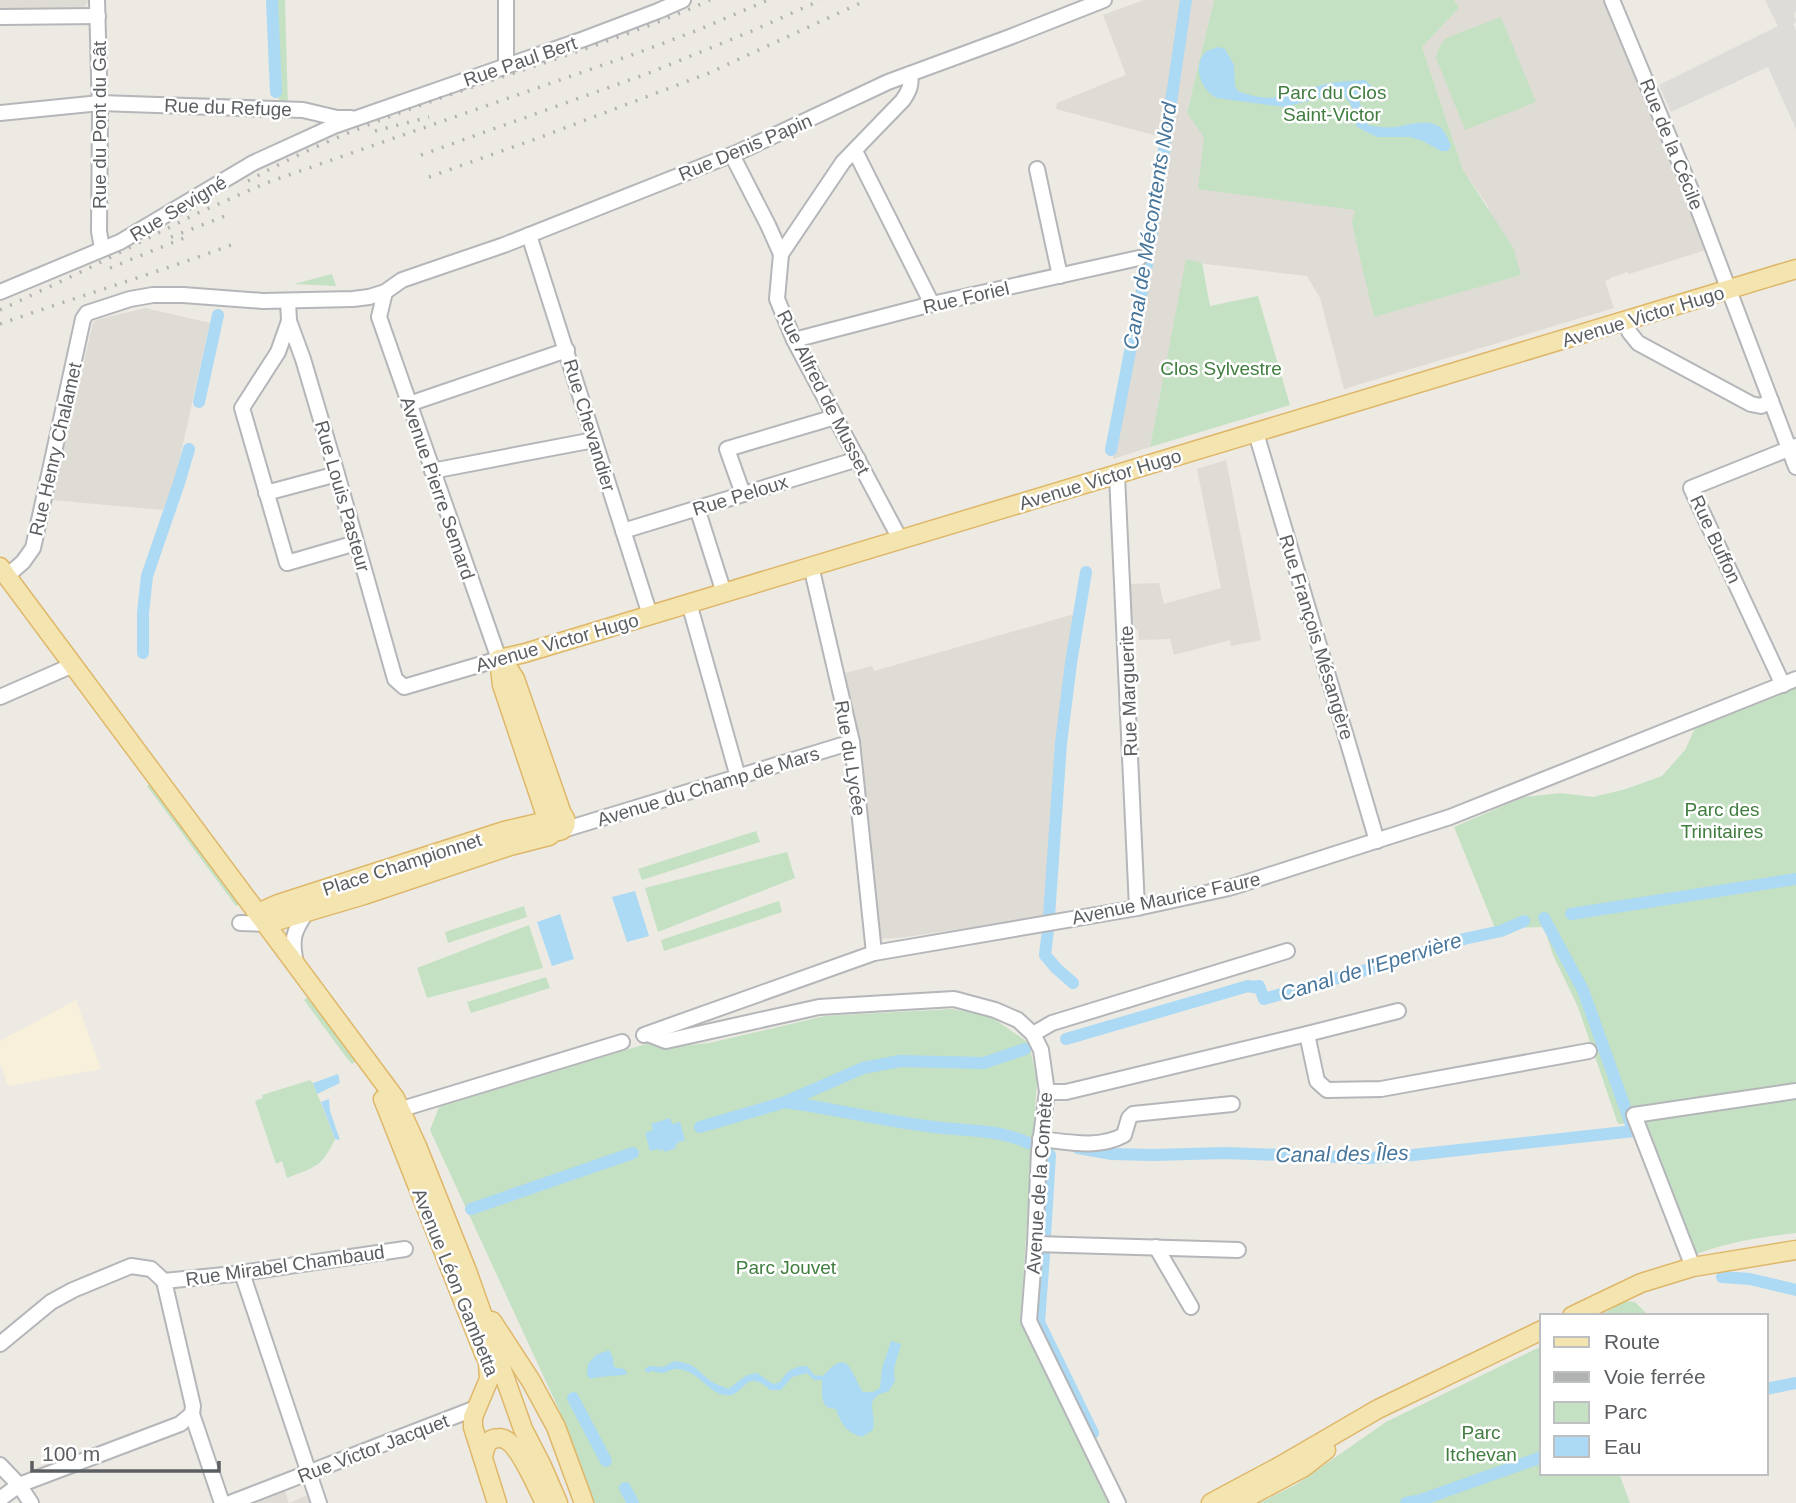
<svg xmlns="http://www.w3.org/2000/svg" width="1796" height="1503" viewBox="0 0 1796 1503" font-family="Arial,sans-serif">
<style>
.commercial{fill:#f9f0db}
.industrial{fill:#dedcd8}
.education{fill:#dfdbd5}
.green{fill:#c5e1c3}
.water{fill:#acd9f4}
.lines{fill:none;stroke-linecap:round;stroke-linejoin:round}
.canal{stroke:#acd9f4;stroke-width:12}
.minor-casing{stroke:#b4b6b9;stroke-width:18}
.major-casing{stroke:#dfb76a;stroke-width:21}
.minor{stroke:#fff;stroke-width:14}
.major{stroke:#f4e5b0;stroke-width:18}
.rail{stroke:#b1b2b2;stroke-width:3.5;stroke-dasharray:2 9;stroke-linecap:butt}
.labels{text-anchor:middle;stroke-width:5;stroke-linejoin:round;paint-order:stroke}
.street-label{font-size:19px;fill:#5c5f62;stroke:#fff}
.park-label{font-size:19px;fill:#407d3f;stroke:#fff}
.water-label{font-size:21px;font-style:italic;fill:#48769b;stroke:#fff}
</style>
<rect width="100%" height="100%" fill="#eceae3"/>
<path class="commercial" d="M76,1000L101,1069L8,1086L0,1063V1041Z"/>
<path class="industrial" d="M1765,0H1796V12L1794,13L1796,22L1793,24L1796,31V129L1768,67L1671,112L1659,85L1778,26Z"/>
<g class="education">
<path d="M0,0H89L83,9L0,12Z"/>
<path d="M1144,0H1214L1187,113L1355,210V237L1375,317L1489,208L1463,170L1422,47L1459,8L1454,0H1603L1706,250L1629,274L1627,272L1610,278V279L1605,281L1614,308L1344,389L1320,298L1307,276L1197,263L1187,259L1150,447L1113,459L1115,437L1154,239L1169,140L1165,138L1056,109L1057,103L1126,75L1103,15Z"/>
<path d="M145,308L210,323L174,484L163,510L51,500L93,323L96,320Z"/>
<path d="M1226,460L1261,640L1231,646L1230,640L1174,655L1170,639L1139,640L1138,630H1132L1130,584L1159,583L1164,604L1221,588L1197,469Z"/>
<path d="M1078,613L1056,801L1047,917L898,938L878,939L861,747L845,673L872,666L874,671Z"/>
<path d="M284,1489L289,1503L308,1495L311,1503H248Z"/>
</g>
<g class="green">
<path d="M276,0H285L288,109H279Z"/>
<path d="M1214,0H1454L1459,8L1422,47L1463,170L1514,249L1521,275L1374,317L1355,237L1352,222L1355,210L1198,189L1204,137L1187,113Z"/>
<path d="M1501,17L1536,102L1465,130L1436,58L1439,47L1446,38Z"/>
<path d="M1186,259L1202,263L1210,306L1258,296L1290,405L1150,447Z"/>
<path d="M332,274L336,286L294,284Z"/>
<path d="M1796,685V1233C1761,1237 1727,1242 1694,1255L1646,1122L1618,1124L1578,1007L1553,955L1544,927L1495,928L1454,827L1524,797L1561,793L1593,797L1626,789L1662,776L1685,750L1696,726Z"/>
<path d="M150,784L239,904L236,906L147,786Z"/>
<path d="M756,831L760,842L642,880L638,869Z"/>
<path d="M787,852L795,878L658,932L645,888Z"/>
<path d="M779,901L782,912L664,951L661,940Z"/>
<path d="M524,906L527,917L448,943L445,932Z"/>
<path d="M529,925L543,968L427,998L417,968Z"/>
<path d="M546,977L550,988L471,1013L467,1002Z"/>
<path d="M308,997L356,1061L352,1064L346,1057L304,1000Z"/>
<path d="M952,1009L990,1016L1029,1043L1037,1081L1020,1322L1109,1503H590L560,1412L430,1130L439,1107L652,1042L680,1046L709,1043L825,1016Z"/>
<path d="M310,1080L313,1083L335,1139C322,1167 315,1167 287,1178L282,1161L276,1164L255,1101L263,1098L262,1095Z"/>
<path d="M1626,1301L1635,1302L1649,1316H1598Z"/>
<path d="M1542,1346V1473H1619L1630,1503H1260L1297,1484L1386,1422Z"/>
</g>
<g class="water">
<path d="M1218,47L1225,49L1234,65L1235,86L1238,91C1280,108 1297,88 1337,82C1346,81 1356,81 1365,80L1372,87L1358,98L1368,125C1378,127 1386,128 1396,127C1410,125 1426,118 1440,127C1445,131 1448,139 1451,146L1448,151H1441L1423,141L1410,137H1377L1357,127C1353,113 1353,97 1337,94L1284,107L1217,98C1202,91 1193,69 1203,55C1206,50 1213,49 1218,47Z"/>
<path d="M635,891L649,936L627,942L612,897Z"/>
<path d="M560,914L574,959L552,966L537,922Z"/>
<path d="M338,1074L340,1083L317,1094L313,1083Z"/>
<path d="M329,1099L330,1111L340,1140L335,1139L321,1102Z"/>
<path d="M670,1118L672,1124L680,1122L685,1140L679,1142L675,1146L676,1148L664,1152L663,1149L660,1151L658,1149L650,1151L645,1133L653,1130L651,1124Z"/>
<path d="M891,1341L901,1344L894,1369L895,1381L889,1391C861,1399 877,1409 873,1430L862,1437C846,1432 841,1424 836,1409C818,1408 823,1394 822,1380H814L807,1373L792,1377L781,1390H770C743,1365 746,1399 724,1395C709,1393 698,1370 677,1369C672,1368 667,1373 662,1373C660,1373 653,1371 651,1371L648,1373L644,1370L649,1366L664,1367L674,1361C697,1364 695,1369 711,1381C716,1385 723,1386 728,1389L747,1375L757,1373L773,1384L780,1382C787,1371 793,1366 807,1366L814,1375L823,1376C849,1347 849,1370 863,1392H873L880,1388L882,1368Z"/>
<path d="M609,1350L613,1358L614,1367L624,1369L628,1374C615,1377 603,1375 590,1379L587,1375L588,1364L596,1355Z"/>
</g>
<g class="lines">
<g class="canal">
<path d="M272,0L276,92"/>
<path d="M199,402L218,315"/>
<path d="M1111,450L1148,259L1186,0"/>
<path d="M143,653V613L147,576L179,483L189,449"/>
<path d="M1571,914L1796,879"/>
<path d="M1049,916L1061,743L1071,663L1086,572"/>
<path d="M1544,918L1583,990L1632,1127"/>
<path d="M1048,930L1045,955L1056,968L1073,983"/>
<path d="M1066,1039L1248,986L1253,987L1259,986L1264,999L1387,964L1464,939L1501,931L1524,921"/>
<path d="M785,1102C835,1109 884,1121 934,1127C965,1131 999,1129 1028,1143"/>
<path d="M700,1127L785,1102L863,1068L900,1061L984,1063L1025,1049"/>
<path d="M1078,1148L1112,1154L1153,1155L1225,1153L1367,1158L1413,1155L1634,1131"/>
<path d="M471,1209L633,1153"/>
<path d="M1045,1237L1050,1155"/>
<path d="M1044,1255L1039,1322L1093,1433"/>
<path d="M1722,1277L1750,1279L1796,1290"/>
<path d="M1766,1389L1796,1383"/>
<path d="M573,1398L606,1461"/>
<path d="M625,1488L633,1503"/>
<path d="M1406,1503L1421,1500L1542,1457"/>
</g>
<g class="minor-casing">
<g id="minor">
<path d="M97,0L100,114L99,231L102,249"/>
<path d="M1612,0L1691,190L1796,467"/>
<path d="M0,17L98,16"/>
<path d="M506,65V0"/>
<path d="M0,113L100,103L303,110L337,118H351"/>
<path d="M855,151L932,304"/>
<path d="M732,155L768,225L781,254"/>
<path d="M1037,169L1060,276"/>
<path d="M529,235L650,615"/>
<path d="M0,292L120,242L253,163L334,126L584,39L658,11L683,0"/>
<path d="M288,301L289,321L303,359L337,474L393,672L395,679L404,687L499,659L379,317L385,292"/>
<path d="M289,321L278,352L242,408L287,563L356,543"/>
<path d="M1624,321L1630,333L1638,343L1751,404L1761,406L1771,401"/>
<path d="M794,340L932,304L1139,258"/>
<path d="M409,404L567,350"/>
<path d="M1256,433L1377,841"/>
<path d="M432,471L594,440"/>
<path d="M1117,475L1137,908"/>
<path d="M266,493L337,474"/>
<path d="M743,494L727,449L835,417"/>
<path d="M697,508L724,593"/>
<path d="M623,531L858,459"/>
<path d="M900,539L794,340L777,299L781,254L843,162L903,100C909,91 912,85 910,74"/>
<path d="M811,566L852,742L874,953"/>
<path d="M7,576L23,562L33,548L83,319L87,313L130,299L153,295H183L263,301L353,299L369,297L385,292L402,280L504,245L741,151L888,82L1010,37L1104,0"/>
<path d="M689,603L738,777"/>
<path d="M1783,685L1691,488L1796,446"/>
<path d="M0,697L73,665"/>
<path d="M563,830L852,742"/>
<path d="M240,923L266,924"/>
<path d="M296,963C291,940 293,932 306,913"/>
<path d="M648,1034L666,1041L819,1007L954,999L995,1010L1018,1020L1033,1034L1041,1050L1047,1092L1039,1151L1035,1244L1029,1321L1118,1503"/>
<path d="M1033,1034L1052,1023L1287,951"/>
<path d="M1307,1034L1398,1011"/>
<path d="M644,1035L874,953L1137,908L1229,888L1450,817L1796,679"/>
<path d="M1047,1092H1066L1091,1086L1307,1034L1317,1081L1327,1090L1381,1089L1589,1051"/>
<path d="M392,1112L622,1042"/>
<path d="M1040,1139C1068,1142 1099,1149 1124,1135L1129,1118L1133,1114L1232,1104"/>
<path d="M1035,1244L1238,1250"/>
<path d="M1156,1247L1191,1307"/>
<path d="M1693,1267L1634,1115L1796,1091"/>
<path d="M242,1273L319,1503"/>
<path d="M164,1281L234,1274L405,1249"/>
<path d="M164,1281L193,1406L192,1414L222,1503"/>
<path d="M0,1344L51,1302L73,1290L131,1266L151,1269L164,1281"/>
<path d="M0,1465L19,1485L31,1503"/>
<path d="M0,1499L19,1485L180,1424L192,1414"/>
<path d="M230,1503L476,1408"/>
</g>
</g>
<g class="major-casing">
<g id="major">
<path d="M0,567L395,1098L417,1146L467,1271L523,1429L542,1466L558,1503"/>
<path d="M499,659L525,653L1796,269"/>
<path d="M499,659L508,668L515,679L562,814C571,824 563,835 551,830L547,824L549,816L554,813L562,814"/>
<path d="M499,659L502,685L547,819"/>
<path d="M258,913L278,904L504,831L547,821"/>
<path d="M266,924L364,895L510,846L549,836L554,832"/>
<path d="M383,1099L485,1356"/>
<path d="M1572,1316L1641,1283L1693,1267L1796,1250"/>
<path d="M492,1321L531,1381L556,1427L584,1503"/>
<path d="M488,1363L489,1379L473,1417V1427L497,1503"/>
<path d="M483,1457C485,1447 487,1438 499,1438C517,1437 537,1488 545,1503"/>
<path d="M1211,1503L1280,1466L1378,1409L1542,1330"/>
<path d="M1237,1503L1304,1467L1326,1450"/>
</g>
</g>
<use href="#minor" class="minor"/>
<use href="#major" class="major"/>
<g class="rail">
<path d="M375,131L429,117"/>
<path d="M421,155L649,73L752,31L821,0"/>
<path d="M429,177L541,137L709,73L867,0"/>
<path d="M248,181C393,100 559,68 710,0"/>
<path d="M171,237L230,214"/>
<path d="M110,268L184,238"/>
<path d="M0,310L85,270L198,213L266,183L640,52L698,30L768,0"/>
<path d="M0,324C79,296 160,272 239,242"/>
</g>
</g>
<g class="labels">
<g class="street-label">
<text transform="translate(520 61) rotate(-19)" y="7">Rue Paul Bert</text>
<text transform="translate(228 107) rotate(2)" y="7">Rue du Refuge</text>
<text transform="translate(99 125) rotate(-90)" y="7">Rue du Pont du Gât</text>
<text transform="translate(1672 144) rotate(68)" y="7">Rue de la Cécile</text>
<text transform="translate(745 147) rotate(-23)" y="7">Rue Denis Papin</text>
<text transform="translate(178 208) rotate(-31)" y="7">Rue Sevigné</text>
<text transform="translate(966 297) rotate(-13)" y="7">Rue Foriel</text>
<text transform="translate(1643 316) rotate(-17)" y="7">Avenue Victor Hugo</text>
<text transform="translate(824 392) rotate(63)" y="7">Rue Alfred de Musset</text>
<text transform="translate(590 425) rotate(73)" y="7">Rue Chevandier</text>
<text transform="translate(55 449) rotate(-77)" y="7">Rue Henry Chalamet</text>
<text transform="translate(1100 479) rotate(-17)" y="7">Avenue Victor Hugo</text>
<text transform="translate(438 488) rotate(71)" y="7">Avenue Pierre Semard</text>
<text transform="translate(740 495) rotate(-17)" y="7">Rue Peloux</text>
<text transform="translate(343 496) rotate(74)" y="7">Rue Louis Pasteur</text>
<text transform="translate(1716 539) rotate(65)" y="7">Rue Buffon</text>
<text transform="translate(1317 637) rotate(73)" y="7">Rue François Mésangère</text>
<text transform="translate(557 642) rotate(-16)" y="7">Avenue Victor Hugo</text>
<text transform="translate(1128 691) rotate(-92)" y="7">Rue Marguerite</text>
<text transform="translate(851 758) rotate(81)" y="7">Rue du Lycée</text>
<text transform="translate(708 786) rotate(-17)" y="7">Avenue du Champ de Mars</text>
<text transform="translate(402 864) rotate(-18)" y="7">Place Championnet</text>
<text transform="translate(1166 898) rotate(-12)" y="7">Avenue Maurice Faure</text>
<text transform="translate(1039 1183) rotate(-86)" y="7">Avenue de la Comète</text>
<text transform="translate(285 1265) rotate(-8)" y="7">Rue Mirabel Chambaud</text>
<text transform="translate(456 1282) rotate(68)" y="7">Avenue Léon Gambetta</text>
<text transform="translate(373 1448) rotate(-21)" y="7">Rue Victor Jacquet</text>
</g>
<g class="park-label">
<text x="1332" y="99">Parc du Clos<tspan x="1332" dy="22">Saint-Victor</tspan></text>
<text x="1221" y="375">Clos Sylvestre</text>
<text x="1722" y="816">Parc des<tspan x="1722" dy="22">Trinitaires</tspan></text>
<text x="786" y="1274">Parc Jouvet</text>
<text x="1481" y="1439">Parc<tspan x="1481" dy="22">Itchevan</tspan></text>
</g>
<g class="water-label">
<text transform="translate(1150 226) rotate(-81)" y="7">Canal de Mécontents Nord</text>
<text transform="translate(1371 967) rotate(-17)" y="7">Canal de l'Epervière</text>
<text transform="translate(1342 1154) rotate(-1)" y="7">Canal des Îles</text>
</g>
</g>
<rect x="1540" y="1314" width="228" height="161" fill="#ffffff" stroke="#bebfc0" stroke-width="2"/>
<rect x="1554" y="1337" width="35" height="10" fill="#f4e5b0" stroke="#bebfc0" stroke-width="2"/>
<text x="1604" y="1349" font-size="21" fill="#5c5f62">Route</text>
<rect x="1554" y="1372" width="35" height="10" fill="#b1b2b2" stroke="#bebfc0" stroke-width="2"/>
<text x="1604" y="1384" font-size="21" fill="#5c5f62">Voie ferrée</text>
<rect x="1554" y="1402" width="35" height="21" fill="#c5e1c3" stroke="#bebfc0" stroke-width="2"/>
<text x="1604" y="1419" font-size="21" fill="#5c5f62">Parc</text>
<rect x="1554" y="1436" width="35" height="21" fill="#acd9f4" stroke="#bebfc0" stroke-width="2"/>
<text x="1604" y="1454" font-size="21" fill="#5c5f62">Eau</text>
<path d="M32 1461v10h187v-10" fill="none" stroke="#5c5f62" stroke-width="3.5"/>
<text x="42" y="1461" font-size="21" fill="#5c5f62" stroke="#ffffff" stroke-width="5" paint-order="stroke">100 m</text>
</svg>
